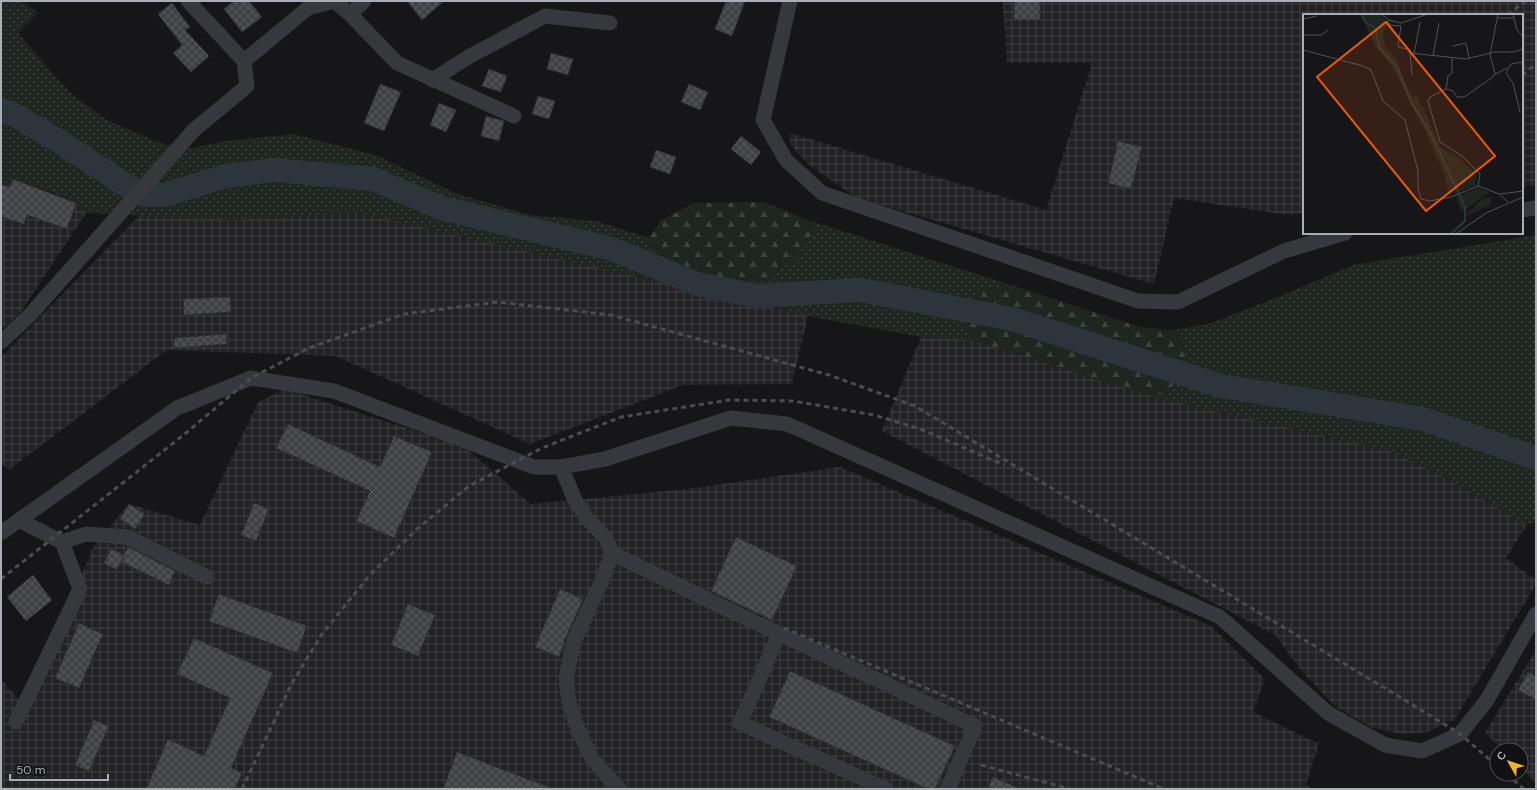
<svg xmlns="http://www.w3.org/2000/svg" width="1537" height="790" viewBox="0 0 1537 790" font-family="'DM Sans',sans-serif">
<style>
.industrial{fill:url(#industrial-grid)}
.grass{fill:url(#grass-dots)}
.forest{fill:url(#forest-firs)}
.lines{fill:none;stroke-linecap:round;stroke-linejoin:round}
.river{stroke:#2c353c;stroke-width:24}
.building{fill:url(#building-cross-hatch);stroke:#303034}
.minor{stroke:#37383d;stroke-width:15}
.rail{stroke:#4a4c52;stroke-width:3;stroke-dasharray:5 4;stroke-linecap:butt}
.inset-river{fill:none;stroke:#2c353c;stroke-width:2}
.inset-road{fill:none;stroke:#505258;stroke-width:1}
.view{fill:#e8590c;fill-opacity:0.15;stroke:#e8590c;stroke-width:2}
.inset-edge{fill:none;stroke:#a8adb8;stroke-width:2}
</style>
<defs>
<pattern id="industrial-grid" width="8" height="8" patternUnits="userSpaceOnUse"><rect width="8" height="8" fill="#222225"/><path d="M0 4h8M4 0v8" fill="none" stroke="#3f3f43"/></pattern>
<pattern id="grass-dots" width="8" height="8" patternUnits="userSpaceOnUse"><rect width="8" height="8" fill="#1e261f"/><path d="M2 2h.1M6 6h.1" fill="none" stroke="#3c433d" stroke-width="1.8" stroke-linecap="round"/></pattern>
<pattern id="forest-firs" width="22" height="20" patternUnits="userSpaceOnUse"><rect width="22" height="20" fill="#1e261f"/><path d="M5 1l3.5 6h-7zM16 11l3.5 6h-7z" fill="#3c433d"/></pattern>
<pattern id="building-cross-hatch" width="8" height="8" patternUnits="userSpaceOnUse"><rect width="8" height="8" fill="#404145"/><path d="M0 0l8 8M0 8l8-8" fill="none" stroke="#595a5e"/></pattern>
</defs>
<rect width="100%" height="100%" fill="#161618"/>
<g class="industrial">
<path d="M1003,1H1536V185L1522,187V15H1304V213L1288,215L1174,198L1154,284L857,198L809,165L789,143L790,133L1046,210L1092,63H1007Z"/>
<path d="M13,179L76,203L86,213L20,313L1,330V184Z"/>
<path d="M356,212L808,316L792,384L683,385L530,444L336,356L167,350L10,469L1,464V357L140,215L235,220Z"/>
<path d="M921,337L972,340L1154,397L1391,451L1449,479L1527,525L1506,558L1536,580V584L1455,719L1428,732L1402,734L1371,727L1336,707L1303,673L1275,635L882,431Z"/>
<path d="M285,389L463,446L531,504L687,489L840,467L1211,626L1265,679L1253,712L1319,744L1306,784L1311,789H1V679L29,710L93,547L129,504L200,525L258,402Z"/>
<path d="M1536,650V783L1521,768V750H1503L1485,733Z"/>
</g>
<g class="grass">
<path d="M1,1H22L38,13L18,33L69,92L105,119L155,141L187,149L225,141L294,134L378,156L455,193L530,215L596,221L649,238L651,247L813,231L808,220L1008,284L980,292L962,328L972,340L921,337L808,316L356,212L235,220L86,213C68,194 37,188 13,179L10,187L1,184Z"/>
<path d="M1536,235V522L1527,525L1449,479L1391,451L1154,397L1180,380L1184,345L1173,330L1211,323L1278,297L1353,265Z"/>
</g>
<g class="forest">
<path d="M763,202L808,220L813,231C804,253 783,272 761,280C740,288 681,275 663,262C655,257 651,246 649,238L661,220L695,203Z"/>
<path d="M1008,284L1140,327L1173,330C1184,345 1192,361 1180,379C1175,386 1162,392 1154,397L972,340L962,328L964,309L980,292Z"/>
</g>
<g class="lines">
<path class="river" d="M1,110L13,114L57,140L135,191L146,195H165L225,176L275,170L373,179L441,208L612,249L697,284L756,296L861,290L1012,319L1221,386L1423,419L1536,458"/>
</g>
<g class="building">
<path d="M234,1H249L262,17L242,32L224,9Z"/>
<path d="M407,1H444L422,20Z"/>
<path d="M726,1H745L732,36L715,29Z"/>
<rect x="1014" y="1" width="26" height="19"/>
<path d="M172,3L190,27L185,30L209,56L191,72L173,53L182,45L158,14Z"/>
<path d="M551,53L573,59L568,75L547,69Z"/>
<path d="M489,69L507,76L501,92L482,86Z"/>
<path d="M380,84L401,92L384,131L364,123Z"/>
<path d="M689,84L708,92L700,110L681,102Z"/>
<path d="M538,96L555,101L549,119L532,114Z"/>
<path d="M439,103L456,110L446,132L430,125Z"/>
<path d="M486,116L504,121L499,141L481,136Z"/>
<path d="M741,136L761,152L751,165L731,149Z"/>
<path d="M1118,141L1142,147L1131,189L1108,183Z"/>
<path d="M656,150L676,157L670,174L650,167Z"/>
<path d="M13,179L76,203L67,229L27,215L24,224L1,217V184L10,187Z"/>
<path d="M230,297L231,312L184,315L183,299Z"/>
<path d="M226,334L227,344L174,348V338Z"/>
<path d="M288,424L380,467L394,436L432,452L394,538L356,521L370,491L276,448Z"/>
<path d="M254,503L269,509L256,541L241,535Z"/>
<path d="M129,504L145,514L135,529L120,519Z"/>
<path d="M736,537L797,566L772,620L711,591Z"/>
<path d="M128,547L175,571L169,585L121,562Z"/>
<path d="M111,549L124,555L117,570L104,563Z"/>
<path d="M33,575L52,600L26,621L7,597Z"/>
<path d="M560,589L583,599L566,637L559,657L535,647Z"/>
<path d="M219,594L307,626L297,653L209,621Z"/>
<path d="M408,604L435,615L418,656L391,645Z"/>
<path d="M79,623L103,634L79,688L55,678Z"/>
<path d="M194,638L273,673L231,768L242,773L235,789H146L168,739L204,756L230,698L177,674Z"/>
<path d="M790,671L955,746L935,789H928L769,717Z"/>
<path d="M1528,672L1536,677V700L1518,690Z"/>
<path d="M94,720L109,726L89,771L75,765Z"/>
<path d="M457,752L551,788V789H443Z"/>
<path d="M993,777L1021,789H988Z"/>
</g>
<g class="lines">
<g class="minor">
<path d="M790,1L763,120L786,160L822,193L1138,301L1178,302L1284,251L1345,233"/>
<path d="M350,14L397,63L514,116"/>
<path d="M244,61L308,8L334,1L350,14L364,1"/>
<path d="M432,80L470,56L545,16L610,23"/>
<path d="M1522,210L1536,208"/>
<path d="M1,342L30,315L194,130L247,86L244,61L188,1"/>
<path d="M561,467L574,498L585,516L606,538L612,553L602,581L574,641L566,678L569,702L577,727L593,760L619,789"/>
<path d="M19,520L62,542L86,534L127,537L207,577"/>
<path d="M1,533L177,408L251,378L334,391L534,467H561L605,459L731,418L787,424L1220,617L1328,713L1385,745L1422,751L1460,734L1487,700L1536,614"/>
<path d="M612,553L737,614L975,726L948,789"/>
<path d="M779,634L740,723L886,789"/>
<path d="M16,722L80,589L62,542"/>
</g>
<g class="rail">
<path d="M1508,15L1525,1"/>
<path d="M1522,75L1536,64"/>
<path d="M1,579L186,433L251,378L309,348L404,314L498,302L611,315L829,375L915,406L1413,705L1460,734L1497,766"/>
<path d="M784,628L1164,789"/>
<path d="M981,765L1070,789"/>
<path d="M1507,774L1524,789"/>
<path d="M242,789L292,683L322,634L370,575L417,529L469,486L542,448L621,417L729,400L793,401L874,415L923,430L1004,465"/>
</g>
</g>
<g transform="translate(1303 14)">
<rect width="220" height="220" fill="#161618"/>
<path d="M57,0H75L85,8L80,20L82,31L92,43L108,82L121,94L130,116L127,114L122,116L119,112L90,54L71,30ZM137,133L156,144L174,161L172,171L152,180L145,178L142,161L130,136L133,137ZM175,174L186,178L159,198L153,183ZM189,183L187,191L160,203L179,185Z" fill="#1e261f"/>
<path d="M108,81L114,83L120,95L110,91ZM124,114L130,116L137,133L135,137L130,136L122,116Z" fill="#1e261f"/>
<path class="inset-river" d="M58,0L63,8L73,15L76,34L94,53L108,88L127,118L162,193V207L148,220"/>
<path class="inset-road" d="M78,0L86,6L98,9L125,0M210,0L214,16L220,23M195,4H211M0,5L14,2M86,6V11L98,12L95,33L104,35L107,39L163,45L192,38H211L220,35M0,21H18L25,16M150,32L163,29L166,44M0,36L60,52L68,56L80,87L102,106L115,157V174L118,185L127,187L148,183L175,172L196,180L205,188M107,39L109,61M111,40L117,8M130,42L136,9M191,61L204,54M143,75L145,62L149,59V44M217,98L210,69L203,59L208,50L220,48M175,172L177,160L159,142L137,128L125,87L127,83L143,75L150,77L154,83H161L190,63L192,59L187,41L195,0M197,180L220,177M153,220L183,199L220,183"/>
<path class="view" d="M83,8L192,142L123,197L14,63Z"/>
<rect width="220" height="220" class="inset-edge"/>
</g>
<rect width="1537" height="790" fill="none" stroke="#a8adb8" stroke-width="4"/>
<g transform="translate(1509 762) rotate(309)"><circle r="19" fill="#111113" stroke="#4d4f55"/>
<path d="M0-3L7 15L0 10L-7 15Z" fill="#f2b134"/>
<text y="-6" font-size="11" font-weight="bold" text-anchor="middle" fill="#a8adb8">С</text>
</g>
<path d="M10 774v6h98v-6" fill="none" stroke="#a8adb8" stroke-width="2"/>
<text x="16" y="774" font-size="12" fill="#a8adb8" stroke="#111113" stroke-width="3" paint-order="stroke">50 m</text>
</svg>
